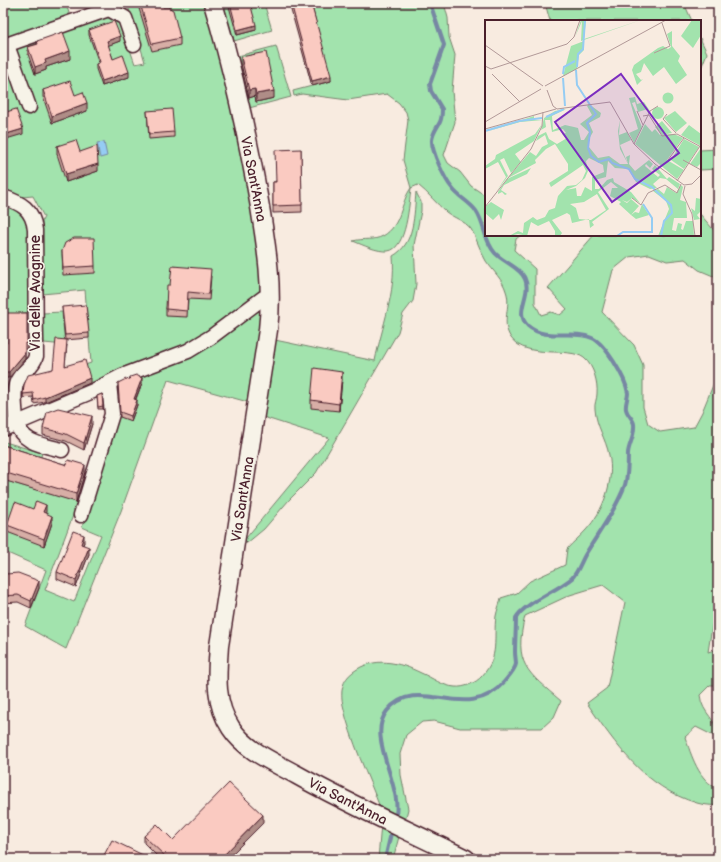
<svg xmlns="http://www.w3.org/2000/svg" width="721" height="862" viewBox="0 0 721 862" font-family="'Balsamiq Sans',sans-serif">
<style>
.green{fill:#a2e3ad;stroke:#76816c}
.water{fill:#95ccf3;stroke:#7787a3}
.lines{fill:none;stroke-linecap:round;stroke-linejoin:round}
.stream{stroke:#7787a3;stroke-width:4}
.minor-casing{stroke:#4a1f2b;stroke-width:17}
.tertiary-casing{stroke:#4a1f2b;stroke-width:21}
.minor{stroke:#f7f3e8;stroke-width:14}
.tertiary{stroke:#f7f3e8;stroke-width:18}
.wall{fill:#d7aea6;stroke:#4a1f2b}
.shaded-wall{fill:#af8d87;stroke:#4a1f2b}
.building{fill:#facac1;stroke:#4a1f2b}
.labels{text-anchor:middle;stroke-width:3;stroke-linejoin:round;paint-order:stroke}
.street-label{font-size:14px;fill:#4a1f2b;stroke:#f7f3e8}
.inset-river{fill:none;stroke:#95ccf3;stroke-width:2}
.inset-road{fill:none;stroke:#b29998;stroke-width:1}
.view{fill:#7b2cbf;fill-opacity:0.15;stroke:#7b2cbf;stroke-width:2}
.inset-edge{fill:none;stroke:#4a1f2b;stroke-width:2}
</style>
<rect width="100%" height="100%" fill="#f8ebe0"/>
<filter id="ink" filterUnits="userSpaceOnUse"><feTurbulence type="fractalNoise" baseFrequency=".025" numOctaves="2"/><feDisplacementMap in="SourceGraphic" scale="8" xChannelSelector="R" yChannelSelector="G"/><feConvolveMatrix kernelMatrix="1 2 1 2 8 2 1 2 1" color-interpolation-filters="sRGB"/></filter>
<g filter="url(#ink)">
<g class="green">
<path d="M3,3H70L66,4L70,16L3,39Z"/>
<path d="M122,3H205L225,70L250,194L263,292L199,339L91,386L85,365L91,363L85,290L42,294L41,223L44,217L33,196L22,197L3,190V54L24,112L14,49L110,16L120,21L135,64L145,62L129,9L123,6Z"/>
<path d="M223,3H264L272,30L234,41Z"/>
<path d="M290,3H444L448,18L449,37L455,55L452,91L455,122L444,155L448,163L460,172L471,186L486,196V235H521L516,239L514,250L535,269V303L541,315L551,312L560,315L567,309L548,288L594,235H700V214L718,235V278L699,270L685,259L667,261L649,254L629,257L613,270L602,312L634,345L643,365V407L648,424L660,432L694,427L702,412L718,373V588L708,652L718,649V685H710L700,695C702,715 718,718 718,738L696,727L685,737C691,754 699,782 718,788V806C711,805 703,805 697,803C645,788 615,744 587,703L607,688L625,602L603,585L570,595L525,616C513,664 527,672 561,701L554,717L542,728H460L434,721L422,722L406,735L400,754L401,775L408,809L405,821L381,810C369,778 350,739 343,705C340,692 342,680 353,672C374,656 399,662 421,673C433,678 442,686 455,687C464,688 476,683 482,676C500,656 493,639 496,616C497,610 500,604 501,598L517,593L530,581L565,565L567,549C573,542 580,537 586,530C603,512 615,480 609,455C606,439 596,426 595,409C594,404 597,399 597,394C598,383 594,366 584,358C569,346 527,360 511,338C500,322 512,307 506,291C503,280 493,271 486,261C480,251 477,239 471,229C465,221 454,218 446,212C436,203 428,193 418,185L411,188C409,203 407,249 388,251C377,252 363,245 353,241C363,238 374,241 383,236C402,225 400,203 411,188L403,160L408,120L406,112L399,103L387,94L348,100L302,94L294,96L293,91L312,86Z"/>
<path d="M545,3H684L692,21H550Z"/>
<path d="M700,38L707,53L700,71Z"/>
<path d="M276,46L291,97L249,108L238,56Z"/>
<path d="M718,149V169L700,170V150Z"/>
<path d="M416,192L421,202V211L414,245L416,284L413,301L403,314L398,332L316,473L289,500L264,529L247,543L241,544L329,438L263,417L275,340L375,361C382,326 396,293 393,256C415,244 414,214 416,192Z"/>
<path d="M3,204L20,211L28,222L30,312L3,315Z"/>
<path d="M264,305L248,402L168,380L121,511L66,649L25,626L46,570L3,551V480L78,502L45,590L74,602L101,535L82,527L116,415L131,421V378Z"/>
<path d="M62,312L65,345L44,343L43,313Z"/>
<path d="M5,442L42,453L39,463L3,452V443Z"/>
<path d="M381,824L400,833L393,859H378Z"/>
</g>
<path class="water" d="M104,142L107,156L100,158L97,143Z"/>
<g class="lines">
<g class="stream">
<path d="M395,820C405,787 365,738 387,711C419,672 466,726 504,682C508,677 515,670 516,664C516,660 515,656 515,652C515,641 516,630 516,618C523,604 557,591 572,578C578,572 581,562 585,555C599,532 615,511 625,485C628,475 628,464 628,453C629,443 635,437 634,424C633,418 627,415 626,409C625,404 628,398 628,393C626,379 605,343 592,338C572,329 546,342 528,326C513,312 532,295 525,279C521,268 503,262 495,253C484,241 485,224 476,211C470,202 458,197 452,188C445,180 431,150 432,140C433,132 437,128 440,122C442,118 442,113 442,109L431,91L430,84L444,45L430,3"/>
<path d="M385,859L392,829"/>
</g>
<g class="minor-casing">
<g id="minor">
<path d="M7,45L29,107"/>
<path d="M3,46L109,9L125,18L134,44"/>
<path d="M3,197C21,203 33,209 35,230L36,356C33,367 25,369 19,378C11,389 16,410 16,422C22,444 44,445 62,450"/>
<path d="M3,429L93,391L122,376L188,351L211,337L263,298L271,296"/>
<path d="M81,515L112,414L109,383"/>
</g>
</g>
<g class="tertiary-casing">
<path id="tertiary" d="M213,3C233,70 248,138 260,207C267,250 273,287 268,330L219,646C217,674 214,703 231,728C246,751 274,762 297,775C352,806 410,831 466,859"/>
</g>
<use href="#minor" class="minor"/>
<use href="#tertiary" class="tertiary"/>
</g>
<g class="wall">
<path d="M138,3H161L163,7L180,38V45L152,51L138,5Z"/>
<path d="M228,3H250L256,30L237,35Z"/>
<path d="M289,3H311L331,81L312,86Z"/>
<path d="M89,30L120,41L108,45L113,59L129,77L102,86L96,69V64L99,63L89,35Z"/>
<path d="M37,41L70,59L46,67V70L35,74L28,54V47L37,44Z"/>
<path d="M241,57L274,98L256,102L255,96L249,98L241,64Z"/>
<path d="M43,90L75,95L87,111L52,123L43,97Z"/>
<path d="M147,111L174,132V137L149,139Z"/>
<path d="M57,146L80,152L98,171L66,182L57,154Z"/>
<path d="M301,149L302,212L273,213V182H275Z"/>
<path d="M62,251L95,266V273L63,275Z"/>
<path d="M211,276L209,300L188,299L187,317L166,316V309L170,285Z"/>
<path d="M62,307L89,333V338L65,340Z"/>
<path d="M3,343H27V349H25V359L9,378H3V389Z"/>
<path d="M67,345L65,365L90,383L45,402L34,404L33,397L23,398L24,385L53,369Z"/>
<path d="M342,379L339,411L311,408V400Z"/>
<path d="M129,380L142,383L136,399L137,405L131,421L120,417L118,388V383Z"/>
<path d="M102,394L103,409H98L97,396Z"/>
<path d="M92,424L84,450L66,441L43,435V428Z"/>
<path d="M3,445L67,465L85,472L76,502L3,480Z"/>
<path d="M33,509L46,512L45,513L52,523L44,546L7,532V525Z"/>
<path d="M84,542L83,545L89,554L76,587L57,579V572Z"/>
<path d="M3,566L6,574L39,588L31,608L18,602L3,603Z"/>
<path d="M263,823L227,859H160L144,843V836L173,840Z"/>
</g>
<g class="shaded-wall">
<path d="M256,25V30L237,35V30Z"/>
<path d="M120,36V41L107,46V41Z"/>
<path d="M70,51V59L46,67V70L35,74V67L45,60Z"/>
<path d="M129,72V77L102,86V81Z"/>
<path d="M331,76V81L312,86V81Z"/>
<path d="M7,79V87L3,88V81Z"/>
<path d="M255,89V96L249,98V90Z"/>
<path d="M274,91V98L256,102V94Z"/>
<path d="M87,103V111L52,123V116Z"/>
<path d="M23,129V134L3,140V135Z"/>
<path d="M98,164V171L66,182V174Z"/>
<path d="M25,353V359L9,378V372Z"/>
<path d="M342,372V379L339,411V404Z"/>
<path d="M90,378V383L45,402V397Z"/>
<path d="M142,378V383L134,403V399Z"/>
<path d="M137,400V405L131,421V416Z"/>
<path d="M92,416V424L84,450V443Z"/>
<path d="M85,465V472L76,502V494Z"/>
<path d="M46,505V512L43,520V512Z"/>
<path d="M52,516V523L44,546V539Z"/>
<path d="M84,535V542L81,551V544Z"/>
<path d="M89,547V554L76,587V580Z"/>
<path d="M39,581V588L31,608V601Z"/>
<path d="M263,815V823L227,859H220Z"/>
</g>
<g class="building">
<path d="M140,3H161L163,7H168L173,10L180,38L152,44Z"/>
<path d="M230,3H250L256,25L237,30Z"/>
<path d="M291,3H311L331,76L312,81Z"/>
<path d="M114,21L120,36L107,41L113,59L123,55L129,72L102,81L96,64L100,62L89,30Z"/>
<path d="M63,32L70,51L45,60L46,63L35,67L28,47L38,44L37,41Z"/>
<path d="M266,52L274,91L256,94L255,89L249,90L241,57Z"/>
<path d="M3,69L7,79L3,81Z"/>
<path d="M70,81L75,95L83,92L87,103L52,116L43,90Z"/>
<path d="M16,109L23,129L3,135V113Z"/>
<path d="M172,109L174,132L149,134L147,111Z"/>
<path d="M76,140L80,152L97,146L98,164L66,174L57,146Z"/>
<path d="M301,149L302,205L273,206V182H276L275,150Z"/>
<path d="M74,238H94L95,266L63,268L62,251L65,243Z"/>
<path d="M172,266L211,269L209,294L188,292L187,311L166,309L167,285H170Z"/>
<path d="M86,305L89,333L65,335L62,307Z"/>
<path d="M6,313H27V343H25V353L9,372H3V383V343H7Z"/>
<path d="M56,339L67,340L65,366L85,360L90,378L45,397L34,400L33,393L23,394L24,385L28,375L53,369Z"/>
<path d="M314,368L342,372L339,404L311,400Z"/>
<path d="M136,375L142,378L134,399L137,400L131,416L120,412L118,383L126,379L129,380L130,377Z"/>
<path d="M102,394L103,406L98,407L97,396Z"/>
<path d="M58,408L92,416L84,443L66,434L43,428L47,412Z"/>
<path d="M3,445L67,465L68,460L85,465L76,494L3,472Z"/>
<path d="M36,501L46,505L43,512L52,516L44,539L7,525L15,502L33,509Z"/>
<path d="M73,531L84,535L81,544L89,547L76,580L57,572Z"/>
<path d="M3,566H5L6,574L18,573L39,581L31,601L18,595L3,596Z"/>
<path d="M229,783L263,815L220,859H168L144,836L157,824L173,840Z"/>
<path d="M112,840L151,859H102Z"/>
</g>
</g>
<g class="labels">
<g class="street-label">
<text transform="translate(254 179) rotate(79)" y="5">Via Sant'Anna</text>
<text transform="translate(35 293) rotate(-90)" y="5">Via delle Avagnine</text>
<text transform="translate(242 499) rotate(-81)" y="5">Via Sant'Anna</text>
<text transform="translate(348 801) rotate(27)" y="5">Via Sant'Anna</text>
</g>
</g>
<g transform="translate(485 20)">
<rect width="216" height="216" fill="#f8ebe0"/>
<path d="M96,0H101L99,19L156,0L96,21L97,1L90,17ZM207,0H216V15L208,28L196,16ZM187,11V26L195,36L193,41L202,55L191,64L179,47L168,56L159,43L156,52L151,54L156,60L158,59L152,65L147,50L149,45L173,28L178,26L183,29L186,27L182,14ZM99,21V30L94,35L92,49L78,56L86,26ZM177.5 78a5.5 5.5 0 1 1 11 0a5.5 5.5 0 1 1-11 0ZM150,77L152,84L159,82L165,91L160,94L164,92L163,89L153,92L150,82L147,83L157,107L149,123L144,113L153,109L144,78ZM104,84L116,93L115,97L104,103L108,112L104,119V127L113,138L124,136L135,144H143L141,137L145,135L144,144L150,151L164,140L168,144L165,148L161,144L160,146L173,157L175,155L167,149L170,145L182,159L184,157L195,164L193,169L181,159L175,158L168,164L172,168L165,169L151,162L143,149L130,148L123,141L121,157L110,160V169H114L122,160L128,158L129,162L146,172L155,183L147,178L142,182L137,180L142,183L146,179L154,186L146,195L134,184L136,182L125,176L127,168H133L126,162L113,172L124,189L107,202L109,205L105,208L104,199L87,203L85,195L82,193L67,200L77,213L75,216H70V211L64,201L53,206L46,202L42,216L33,214L24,216L33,211L38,213L39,203L48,197L52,200L60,197L64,190L70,188L73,176L82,166L91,165L97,160L101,151L98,145L66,167L64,163L83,151V144L70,124L61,129L50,140L51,143L23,158L45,132L51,136L57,127L63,124L60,115L51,121L53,116L61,112L64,119L72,124L82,118L77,114L81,113L78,109L67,112L65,100H60L61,107L56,110L59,98L70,91L81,89L67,96L68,110L80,105L89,107L93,108L96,120H99L104,112L95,104L107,95L102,86ZM104,138L118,145L119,152L107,157V171L100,167L96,176H92L91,168L81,170L91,166L100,158L103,151L101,141ZM112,174L121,190L106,200L94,199L91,188L85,184L99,182ZM167 93a6 6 0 1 1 12 0a6 6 0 1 1-12 0ZM190,91L202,103L191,112L179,98ZM49,96V100H58L35,102L0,112ZM135,100L134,115L142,112L146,120L135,125L143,144L135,129L133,111ZM177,101L187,113L177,115L170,107ZM57,104L49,121L30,134L36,142L26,153L19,138L15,140L23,156L11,172L21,157L13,142L0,149V146L10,139L11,135L50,114ZM160,104L167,112L170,109L175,115L189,114L198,118L182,140L177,137L199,150L192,159L150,124ZM204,105L216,114V126L196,115ZM199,119L214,127L199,149L186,140ZM216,128V143L212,147L205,144ZM46,148L42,154L19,165L16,170L22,174L20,175L17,172L13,174V172L22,159ZM196,165L198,167L195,180L201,182L202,198H189L187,210L191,211L193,203L197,204L196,209L198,210L201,201H208L209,216H173L184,189L181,181L168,171L173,169L179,174L182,167L191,173ZM211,178L216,179V191L212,195L215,199L209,200L206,188L210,191ZM6,182L19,190L16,200L14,194L8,200L0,193V187ZM157,184L164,195L151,199L146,195L150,192L154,193Z" fill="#a2e3ad" fill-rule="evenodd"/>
<path class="inset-river" d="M92,47L93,34L98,29L100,0M91,50L92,65L111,94L102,103L105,112L103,128L106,136L114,142L124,139L127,143L144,149L150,159L167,167L186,185L187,193L179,201L176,216M78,54L79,47L90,41M78,58L80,86M61,97L79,89M0,111L34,101L57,98M132,216L138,212H167V198L158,184"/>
<path class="inset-road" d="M0,25L58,66M169,33L185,26L177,3M0,46L6,49L82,24L89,17L95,0M7,54L35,82M60,66L181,0M62,70L68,86L72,89L125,82L149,124L170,144L199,165L207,164L216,155M152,91L158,105M182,94L178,99L191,113M158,96L164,95L177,116L192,114L216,127M0,102L56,69M0,109L71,89M149,124L165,91L173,86M183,140L199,118M198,140L216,150M192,161L215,126M200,166L198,174L207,194L210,216M147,178L156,185L163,173L180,165L192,173L196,164M0,187L46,129L57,106L58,92"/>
<path class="view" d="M136,54L194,133L127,182L70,102Z"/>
<rect width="216" height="216" class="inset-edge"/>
</g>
<rect width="721" height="862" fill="none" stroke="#f7f3e8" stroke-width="16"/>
<rect x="8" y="8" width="705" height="846" fill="none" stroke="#4a1f2b" stroke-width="1.5" filter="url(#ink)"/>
</svg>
